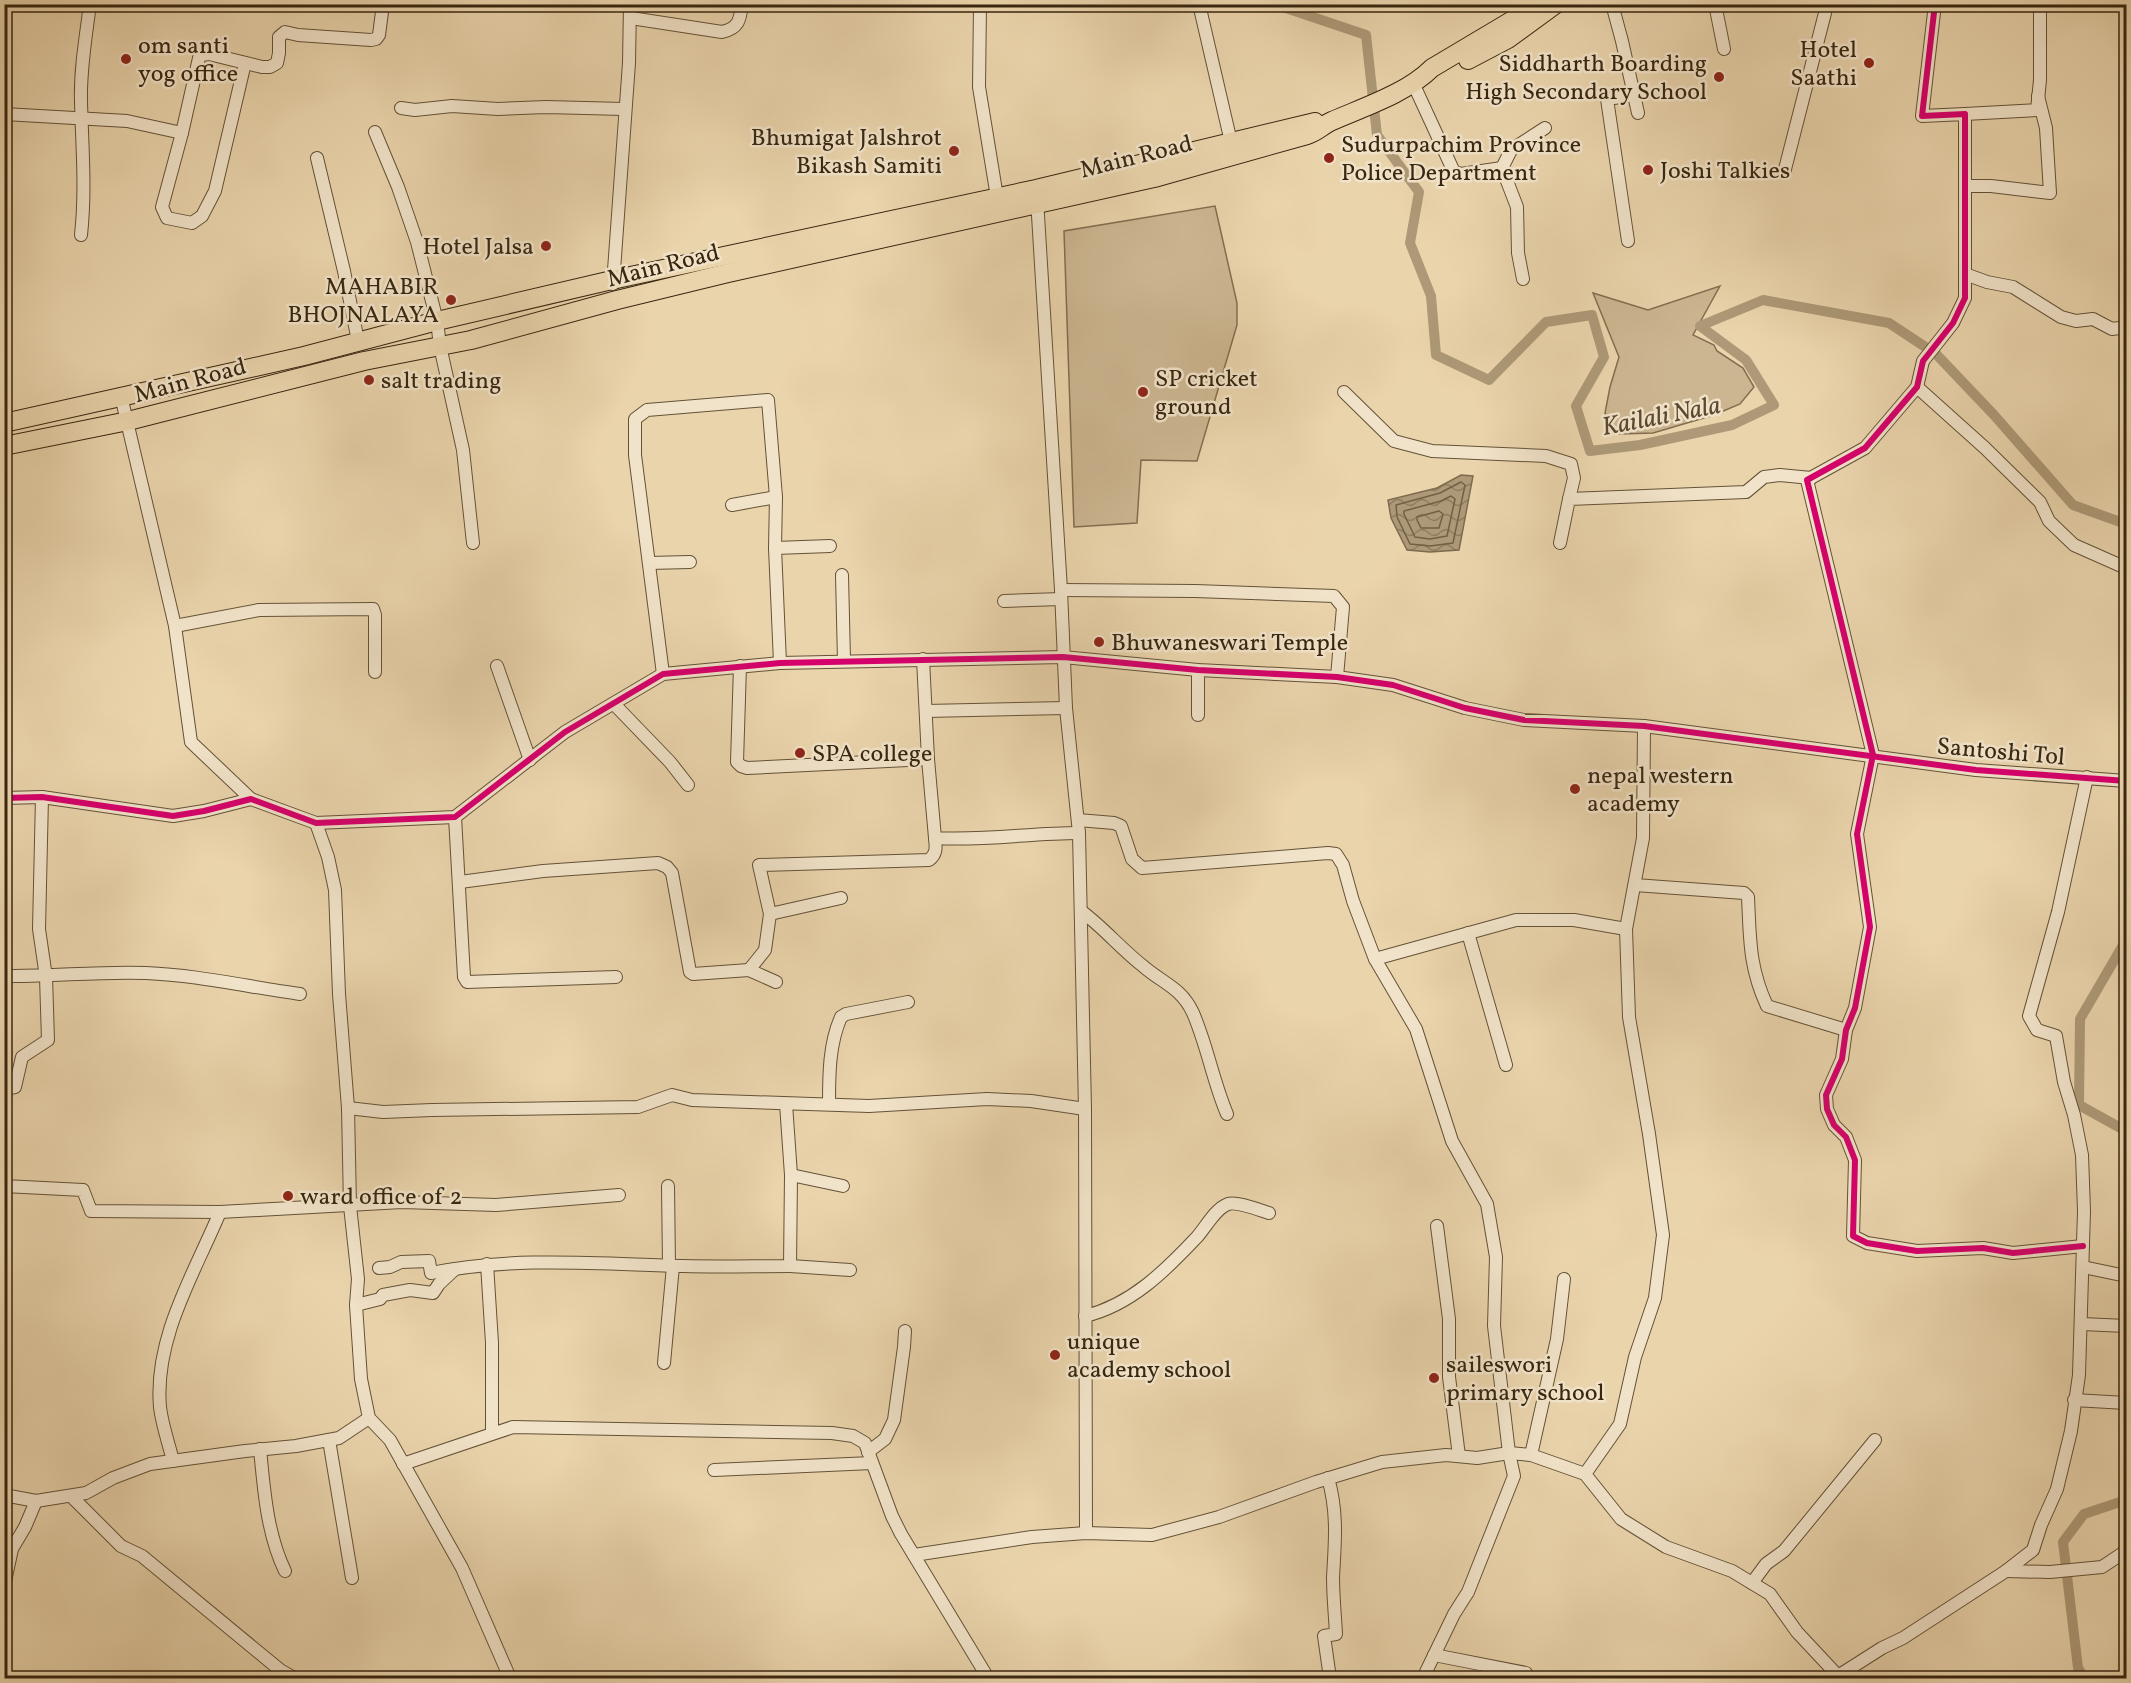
<svg xmlns="http://www.w3.org/2000/svg" width="2131" height="1683" viewBox="0 0 2131 1683" font-family="Vollkorn,serif">
<style>
.grass{fill:#ccb691;stroke:#826e50;stroke-width:1.5}
.water{fill:url(#water-waves);stroke:#7e6b4e;stroke-width:1.5}
.lines{fill:none;stroke-linecap:round;stroke-linejoin:round}
.shore{stroke:#726044;stroke-width:1.5}
.canal{stroke:#ad9977;stroke-width:10}
.minor-casing{stroke:#645237;stroke-width:14}
.primary-casing{stroke:#382610;stroke-width:20}
.minor{stroke:#f1e3c9;stroke-width:12}
.primary{stroke:#ead4ac;stroke-width:18}
.cycleway-casing{stroke:#f1e3c9;stroke-width:10}
.cycleway{stroke:#d6006c;stroke-width:6}
.poi-dot{fill:#8f2418;stroke:#f1e3c9;stroke-width:2}
.labels{text-anchor:middle;stroke-width:5;stroke-linejoin:round;paint-order:stroke}
.poi-label{font-size:24px;fill:#382610;stroke:#f1e3c9;text-anchor:start}
.street-label{font-size:24px;fill:#382610;stroke:#f1e3c9}
.water-label{font-size:26px;font-style:italic;fill:#5b482f;stroke:#f1e3c9}
</style>
<defs>
<pattern id="water-waves" width="16" height="10" patternUnits="userSpaceOnUse" patternTransform="scale(1.5)"><rect width="16" height="10" fill="#ad9977"/><path d="M0 5q4-4 8 0t8 0" fill="none" stroke="#8e7d60"/></pattern>
</defs>
<rect width="100%" height="100%" fill="#ead4ac"/>
<filter id="stains"><feTurbulence type="fractalNoise" baseFrequency=".00333" numOctaves="4"/><feColorMatrix values="0 0 0 0 .2 0 0 0 0 .09 0 0 0 0 .02 0 0 0 .5 -.17"/></filter>
<radialGradient id="worn" r=".72"><stop offset=".6" stop-color="#630" stop-opacity="0"/><stop offset="1" stop-color="#630" stop-opacity=".3"/></radialGradient>
<g class="grass">
<path d="M1215,206L1237,303V325L1197,461L1141,460L1137,523L1074,527L1064,231Z"/>
<path d="M1720,286L1693,335L1714,345L1717,351L1743,368L1754,387L1740,404L1714,415L1653,433L1619,434L1605,413L1610,387L1619,357L1593,293L1648,310Z"/>
</g>
<path class="water" d="M1461,475L1473,476L1459,550L1430,552L1407,550L1391,518L1388,500L1437,488Z"/>
<g class="lines">
<g class="shore">
<path d="M1461,482L1465,485L1453,543L1430,546L1410,544L1397,517L1396,505L1440,493Z"/>
<path d="M1451,496L1455,499L1447,536L1430,539L1415,537L1404,514V511L1441,501Z"/>
<path d="M1439,511L1443,514L1439,528H1421L1417,520V517Z"/>
</g>
<g class="canal">
<path d="M1274,4L1366,35L1377,135L1419,192L1410,243L1431,296L1436,355L1489,380L1546,322L1592,315L1604,357L1576,406L1590,451L1640,445L1732,425L1774,405L1746,360L1700,326L1763,300L1889,323L1936,354L1994,415L2073,505L2126,524"/>
<path d="M2126,940L2080,1019L2079,1105L2126,1131"/>
<path d="M2085,1678L2078,1668L2063,1542L2084,1514L2126,1500"/>
</g>
<g class="minor-casing">
<g id="minor">
<path d="M980,4L979,87L997,197"/>
<path d="M1199,4L1231,142"/>
<path d="M1612,4L1622,41L1638,113"/>
<path d="M1715,4L1724,49"/>
<path d="M1935,4L1922,116L1965,114V298L1953,323L1923,361L1917,387L1865,448L1807,480L1873,755L1857,834L1870,927L1855,1008L1846,1030L1842,1059L1826,1095L1827,1109L1834,1125L1846,1137L1855,1160L1853,1236L1867,1243L1917,1251L1983,1248L2013,1253L2083,1246"/>
<path d="M631,18L722,32C739,28 740,20 742,4"/>
<path d="M1413,83L1454,172L1461,174L1502,168L1517,207L1518,253L1523,279"/>
<path d="M401,108L415,110L452,106L498,109L546,107L624,109"/>
<path d="M4,114L127,121L182,133L162,207L167,218L192,223L202,216L215,191L245,63"/>
<path d="M1965,114L2037,110L2040,80V4"/>
<path d="M375,132L398,187L417,242L437,321L440,346L463,450L473,543"/>
<path d="M182,133L199,58L201,55L209,54L262,67H270L277,63L279,53V37L285,32L298,35L371,40L376,39L379,35L383,4"/>
<path d="M317,158L344,271L358,341"/>
<path d="M1502,168L1511,150L1545,128"/>
<path d="M1784,173L1825,13V4"/>
<path d="M1965,186H1991L2050,193L2046,128L2038,96"/>
<path d="M1037,199L1061,590L1066,708L1079,833L1085,1109L1086,1533"/>
<path d="M81,235C86,189 82,146 81,101C80,69 86,36 90,4"/>
<path d="M1628,241L1607,99L1634,95"/>
<path d="M1965,274L1987,282L2013,287L2061,317L2076,321L2093,319L2112,329L2126,327"/>
<path d="M613,284L629,63L630,4"/>
<path d="M1917,387L1985,448L2040,502L2049,521L2074,545L2126,568"/>
<path d="M1344,392L1394,441L1432,451L1546,456L1571,464L1574,478L1569,499"/>
<path d="M121,396L175,626L191,742L251,799"/>
<path d="M732,505L776,497"/>
<path d="M1560,543L1569,499L1746,492L1764,477L1780,475L1811,478"/>
<path d="M775,548L830,546"/>
<path d="M649,563L690,562"/>
<path d="M842,575L844,661"/>
<path d="M1061,590L1195,591L1334,596L1343,607L1337,677"/>
<path d="M1004,601L1061,599"/>
<path d="M175,626L259,610L373,609L375,615V672"/>
<path d="M923,659L928,759L935,838C984,841 1031,833 1079,833"/>
<path d="M497,666L530,760"/>
<path d="M740,666L737,762L741,766L747,768L928,759"/>
<path d="M663,674L635,455V419L647,410L768,400L776,497L775,548L780,663"/>
<path d="M614,704L670,762L688,785"/>
<path d="M926,711L1066,708"/>
<path d="M1198,715V670"/>
<path d="M4,798L42,797L173,816L204,811L251,799L316,823L455,817L565,732L663,674L780,663L1063,657L1198,670L1337,677L1393,685L1465,708L1524,720L1644,726L1976,770L2126,781"/>
<path d="M455,817L464,977L467,982L616,977"/>
<path d="M1078,820L1114,823L1121,826L1132,859L1142,868L1328,853L1336,854L1343,865L1353,901L1375,959L1416,1029L1452,1141L1487,1204L1496,1257L1494,1326L1509,1453L1514,1476L1468,1592L1454,1614L1423,1678"/>
<path d="M316,823L328,857L335,890L339,994L348,1108L350,1206L358,1279L356,1305L361,1379L369,1418L390,1440L462,1568L510,1678"/>
<path d="M460,882L543,871L658,863L667,867L672,873L690,972L693,974L749,970L776,982"/>
<path d="M1635,885L1744,893L1748,897C1750,939 1749,967 1767,1006L1846,1030"/>
<path d="M1081,911C1103,927 1121,949 1143,966C1162,983 1181,987 1193,1013C1207,1045 1213,1081 1227,1114"/>
<path d="M770,914L841,898"/>
<path d="M1468,933L1506,1065"/>
<path d="M1375,959L1516,920H1574L1626,929"/>
<path d="M749,970L765,950L770,914L759,865L929,860C937,854 936,847 935,838"/>
<path d="M4,976C52,977 98,971 146,973C197,975 249,987 300,994"/>
<path d="M4,1089L15,1087L22,1057L48,1040L46,977L39,929L42,797"/>
<path d="M829,1104C829,1075 829,1044 841,1017L846,1014L908,1002"/>
<path d="M348,1108L383,1112L432,1110L638,1107L672,1095L692,1100L869,1106L987,1099L1031,1101L1085,1109"/>
<path d="M791,1175L843,1186"/>
<path d="M4,1186L83,1190L91,1211L220,1212L402,1202L496,1205L619,1195"/>
<path d="M668,1186L669,1266"/>
<path d="M1437,1226L1449,1319V1377L1459,1456"/>
<path d="M487,1264L492,1343V1433"/>
<path d="M790,1266L850,1270"/>
<path d="M2083,1267L2126,1276"/>
<path d="M379,1268L390,1267L401,1262L429,1261L431,1273C514,1256 600,1264 684,1266C719,1267 754,1266 790,1266L791,1175L786,1104"/>
<path d="M356,1305L380,1299L383,1295L410,1290L433,1293L439,1284L455,1269"/>
<path d="M1085,1316C1131,1305 1165,1271 1197,1237C1206,1227 1215,1209 1228,1204C1237,1201 1259,1210 1269,1213"/>
<path d="M2082,1324L2126,1326"/>
<path d="M664,1363L673,1266"/>
<path d="M2074,1400L2126,1403"/>
<path d="M329,1440L352,1578"/>
<path d="M260,1449C264,1490 267,1534 285,1571"/>
<path d="M868,1452L885,1439L894,1420L904,1347L905,1331"/>
<path d="M1531,1455L1557,1339L1564,1279"/>
<path d="M173,1461C169,1444 162,1425 160,1407C154,1338 194,1274 220,1212"/>
<path d="M403,1464L513,1427L832,1433L853,1436L865,1443L892,1516L901,1534L988,1678"/>
<path d="M714,1470L872,1463"/>
<path d="M1585,1474L1620,1424L1635,1357L1655,1298L1663,1235L1649,1134L1629,1017L1626,929L1643,838L1644,726"/>
<path d="M1328,1478C1338,1512 1335,1543 1333,1577C1333,1596 1335,1615 1336,1634L1324,1636L1330,1678"/>
<path d="M4,1495L36,1501L86,1493L113,1478L150,1464L245,1451L296,1446L339,1438L369,1418"/>
<path d="M71,1496L121,1546L142,1556L280,1670L294,1678"/>
<path d="M914,1555L1032,1537L1086,1533L1152,1535L1219,1517L1316,1482L1382,1462L1446,1455L1477,1458L1509,1453L1531,1455L1585,1474L1621,1519L1666,1547L1732,1571L1770,1594L1797,1632L1840,1678"/>
<path d="M2006,1571L2050,1572L2102,1567L2126,1551"/>
<path d="M1752,1583L1766,1564L1784,1551L1875,1440"/>
<path d="M4,1586L12,1549L25,1527L36,1501"/>
<path d="M1434,1655L1526,1673"/>
<path d="M1838,1676L1882,1648L1903,1638L2006,1571L2033,1550L2041,1525L2057,1489L2071,1431L2079,1375L2084,1211L2082,1155L2074,1115L2064,1082L2056,1036L2037,1030L2029,1016L2058,912L2087,777"/>
</g>
</g>
<g class="primary-casing">
<g id="primary">
<path d="M1468,60L1508,39L1556,4"/>
<path d="M4,423L304,356L437,321L612,280L1036,189L1315,122"/>
<path d="M4,446L128,421L364,361L471,340L617,300L728,273L1154,178L1307,135C1317,132 1323,125 1332,121C1364,107 1407,93 1432,68L1516,18L1533,4"/>
</g>
</g>
<use href="#minor" class="minor"/>
<use href="#primary" class="primary"/>
<g class="cycleway-casing">
<g id="cycleway">
<path d="M1935,4L1922,116L1965,114V298L1953,323L1923,361L1917,387L1865,448L1807,480L1873,755L1857,834L1870,927L1855,1008L1846,1030L1842,1059L1826,1095L1827,1109L1834,1125L1846,1137L1855,1160L1853,1236L1867,1243L1917,1251L1983,1248L2013,1253L2083,1246"/>
<path d="M4,798L42,797L173,816L204,811L251,799L316,823L455,817L565,732L663,674L780,663L1063,657L1198,670L1337,677L1393,685L1465,708L1524,720L1644,726L1976,770L2126,781"/>
</g>
</g>
<use href="#cycleway" class="cycleway"/>
</g>
<g class="poi-dot">
<circle cx="126" cy="59" r="6"/>
<circle cx="1869" cy="63" r="6"/>
<circle cx="1719" cy="77" r="6"/>
<circle cx="954" cy="151" r="6"/>
<circle cx="1329" cy="158" r="6"/>
<circle cx="1648" cy="170" r="6"/>
<circle cx="546" cy="246" r="6"/>
<circle cx="451" cy="300" r="6"/>
<circle cx="369" cy="380" r="6"/>
<circle cx="1143" cy="392" r="6"/>
<circle cx="1099" cy="642" r="6"/>
<circle cx="800" cy="753" r="6"/>
<circle cx="1575" cy="789" r="6"/>
<circle cx="288" cy="1196" r="6"/>
<circle cx="1055" cy="1355" r="6"/>
<circle cx="1434" cy="1378" r="6"/>
</g>
<g class="labels">
<g class="poi-label">
<text x="138" y="53">om santi<tspan x="138" dy="28">yog office</tspan></text>
<text x="1857" y="57" text-anchor="end">Hotel<tspan x="1857" dy="28">Saathi</tspan></text>
<text x="1707" y="71" text-anchor="end">Siddharth Boarding<tspan x="1707" dy="28">High Secondary School</tspan></text>
<text x="942" y="145" text-anchor="end">Bhumigat Jalshrot<tspan x="942" dy="28">Bikash Samiti</tspan></text>
<text x="1341" y="152">Sudurpachim Province<tspan x="1341" dy="28">Police Department</tspan></text>
<text x="1660" y="178">Joshi Talkies</text>
<text x="534" y="254" text-anchor="end">Hotel Jalsa</text>
<text x="439" y="294" text-anchor="end">MAHABIR<tspan x="439" dy="28">BHOJNALAYA</tspan></text>
<text x="1155" y="386">SP cricket<tspan x="1155" dy="28">ground</tspan></text>
<text x="381" y="388">salt trading</text>
<text x="1111" y="650">Bhuwaneswari Temple</text>
<text x="812" y="761">SPA college</text>
<text x="1587" y="783">nepal western<tspan x="1587" dy="28">academy</tspan></text>
<text x="300" y="1204">ward office of 2</text>
<text x="1067" y="1349">unique<tspan x="1067" dy="28">academy school</tspan></text>
<text x="1446" y="1372">saileswori<tspan x="1446" dy="28">primary school</tspan></text>
</g>
<g class="street-label">
<text transform="translate(1136 156) rotate(-14)" y="8">Main Road</text>
<text transform="translate(663 265) rotate(-14)" y="8">Main Road</text>
<text transform="translate(190 380) rotate(-15)" y="8">Main Road</text>
<text transform="translate(2001 751) rotate(5)" y="8">Santoshi Tol</text>
</g>
<g class="water-label">
<text transform="translate(1661 415) rotate(-11)" y="9">Kailali Nala</text>
</g>
</g>
<rect width="2131" height="1683" fill="none" stroke="#ead4ac" stroke-width="24"/>
<rect x="6" y="6" width="2119" height="1671" fill="none" stroke="#382610" stroke-width="3"/>
<rect x="12" y="12" width="2107" height="1659" fill="none" stroke="#382610" stroke-width="1.5"/>
<rect width="100%" height="100%" filter="url(#stains)"/>
<rect width="100%" height="100%" fill="url(#worn)"/>
</svg>
